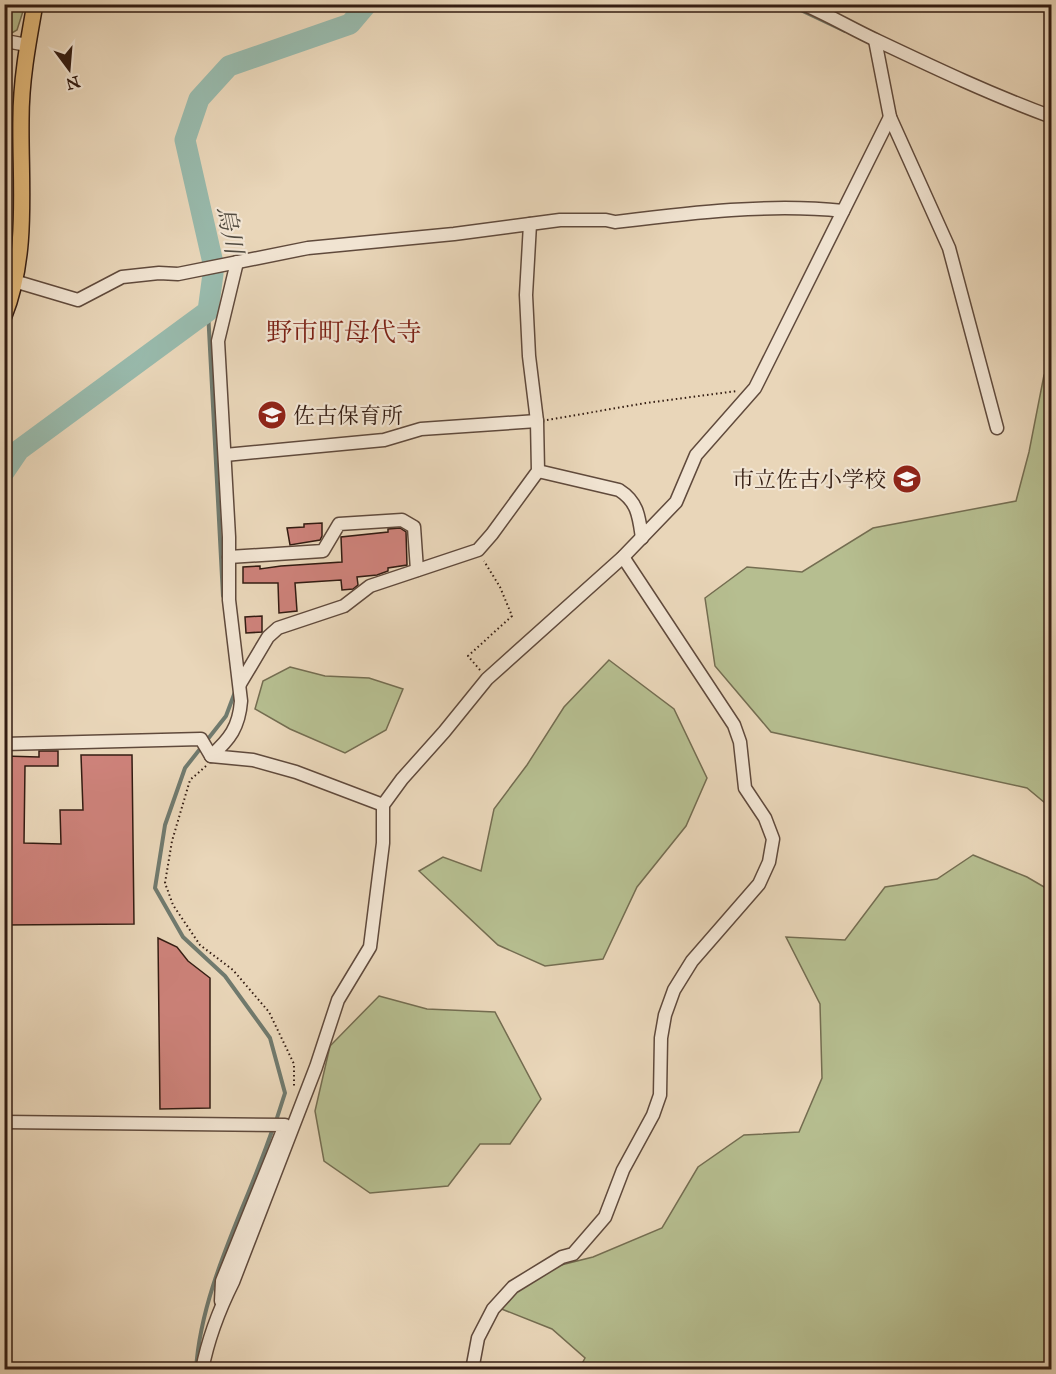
<svg xmlns="http://www.w3.org/2000/svg" width="1056" height="1374" viewBox="0 0 1056 1374" font-family="'IM FELL Great Primer','Noto Serif JP',serif">
<style>
.green{fill:#b6be90;stroke:#746d51;stroke-width:1.5}
.lines{fill:none;stroke-linecap:round;stroke-linejoin:round}
.stream{stroke:#707a6e;stroke-width:4}
.river{stroke:#98b9ab;stroke-width:21}
.building{fill:#cd827a;stroke:#331c12;stroke-width:1.5}
.minor-casing{stroke:#604a3c;stroke-width:15}
.major-casing{stroke:#331c12;stroke-width:18}
.path{stroke:#331c12;stroke-width:2;stroke-dasharray:1.5 3;stroke-linecap:butt}
.minor{stroke:#f1e4d2;stroke-width:12}
.major{stroke:#e4bb7c;stroke-width:15}
.labels{text-anchor:middle;stroke-width:4.5;stroke-linejoin:round;paint-order:stroke}
.poi-label{font-size:22px;fill:#331c12;stroke:#f1e4d2;text-anchor:start}
.water-label{font-size:24px;font-style:italic;fill:#514b40;stroke:#f1e4d2}
.quarter-label{font-size:26px;fill:#7a1f14;stroke:#f1e4d2}
</style>
<rect width="100%" height="100%" fill="#e9d6b9"/>
<filter id="stains"><feTurbulence type="fractalNoise" baseFrequency=".00333" numOctaves="4"/><feColorMatrix values="0 0 0 0 .2 0 0 0 0 .09 0 0 0 0 .02 0 0 0 .5 -.17"/></filter>
<radialGradient id="worn" r=".72"><stop offset=".6" stop-color="#630" stop-opacity="0"/><stop offset="1" stop-color="#630" stop-opacity=".3"/></radialGradient>
<g class="green">
<path d="M5,4L25,5L17,30L5,37Z"/>
<path d="M1051,372V808L1027,788L771,732L715,666L705,598L747,567L802,572L873,528L1016,501L1029,452L1044,375Z"/>
<path d="M609,660L674,709L707,778L686,826L637,887L603,959L545,966L498,945L419,871L443,857L481,871L494,809L527,765L564,707Z"/>
<path d="M290,667L325,676L369,678L403,689L386,730L345,753L290,729L255,709L263,681Z"/>
<path d="M973,855L1027,877L1051,891V1369H579L585,1358L552,1329L494,1306L537,1271L593,1257L662,1228L698,1167L744,1135L799,1132L822,1078L820,1004L786,937L845,940L885,887L937,879Z"/>
<path d="M379,996L427,1009L495,1012L541,1099L510,1144H480L448,1186L370,1193L324,1161L315,1111L330,1046Z"/>
</g>
<g class="lines">
<g class="stream">
<path d="M788,4L845,31"/>
<path d="M208,311L223,596"/>
<path d="M235,692L226,716L185,768L165,825L155,888L183,937L225,976L270,1038L285,1093L276,1121"/>
<path d="M196,1370C201,1287 247,1206 273,1128"/>
</g>
<path class="river" d="M4,472L19,450L208,311L213,274V263L185,140L199,99L229,66L350,24L367,4"/>
</g>
<g class="building">
<path d="M322,523V536L320,540L290,545L287,528L304,527V524Z"/>
<path d="M400,528L406,532L407,565L388,568V571L377,575L357,577L358,585L353,589L342,590L341,580L295,583L297,611L279,613L278,583H243V567L260,566V569L281,566L342,562L341,537L388,532V529Z"/>
<path d="M262,616V632L246,633L245,617Z"/>
<path d="M39,751H58V766H25L24,843L61,844L60,810H83L81,755H132L134,924L4,925V756L39,757Z"/>
<path d="M158,938L177,947L188,961L210,978V1108L160,1109Z"/>
</g>
<g class="lines">
<g class="minor-casing">
<g id="minor">
<path d="M803,4C829,15 852,29 878,41C935,68 992,95 1052,117"/>
<path d="M875,40L890,117L949,248L997,428"/>
<path d="M4,45L11,42L27,45"/>
<path d="M237,262L218,341L229,537V600L241,701C239,727 230,739 211,756L253,760L296,772L383,805"/>
<path d="M4,278L78,300L122,277L159,273L178,274L308,248L454,234L560,220H606L615,222C689,213 769,203 843,211"/>
<path d="M225,455L384,440L421,429L537,421"/>
<path d="M538,471L619,490C638,502 639,517 642,538"/>
<path d="M229,557L323,551L339,524L402,520L414,527L417,570"/>
<path d="M240,684L268,637L278,628L344,606L370,586L478,550L492,534L538,471L537,421L529,356L526,295L530,224"/>
<path d="M4,744L201,739L211,756"/>
<path d="M4,1122L285,1125L222,1281L221,1301"/>
<path d="M202,1370C208,1339 219,1310 233,1282L316,1067L338,1000L370,947L383,843V805L402,779L444,732L487,679L623,557L676,502L696,455L755,388L890,117"/>
<path d="M472,1370L478,1338L493,1309L513,1287L562,1257L573,1254L605,1217L623,1170L653,1115L660,1095L661,1038L665,1015L674,990L692,961L759,884L769,862L773,839L765,818L745,788L740,742L734,725L623,557"/>
</g>
</g>
<g class="major-casing">
<path id="major" d="M4,316C29,254 20,183 21,119C21,80 28,43 35,4"/>
</g>
<g class="path">
<path d="M547,420L646,403L737,391"/>
<path d="M480,670L468,656L512,616L500,587L484,561"/>
<path d="M206,766L190,780L172,841L165,883L173,905L200,945L233,970L269,1012L294,1064V1088"/>
</g>
<use href="#minor" class="minor"/>
<use href="#major" class="major"/>
</g>
<defs>
<g id="school-disc" transform="scale(1.5)"><circle r="9.5" fill="#8f2418" stroke="#f1e4d2"/><path d="M0-5L7-2L0 1L-7-2ZM-4 1L0 2.5L4 1V4Q0 6-4 4Z" fill="#fff"/></g>
</defs>
<g fill-rule="evenodd">
<use href="#school-disc" x="272" y="415"/>
<use href="#school-disc" x="907" y="479"/>
</g>
<g class="labels">
<g class="poi-label">
<text x="293" y="423">佐古保育所</text>
<text x="886" y="487" text-anchor="end">市立佐古小学校</text>
</g>
<g class="water-label">
<text transform="translate(230 230) rotate(79)" y="8">烏川</text>
</g>
<g class="quarter-label">
<text x="344" y="341">野市町母代寺</text>
</g>
</g>
<rect width="1056" height="1374" fill="none" stroke="#e9d6b9" stroke-width="24"/>
<rect x="6" y="6" width="1044" height="1362" fill="none" stroke="#331c12" stroke-width="3"/>
<rect x="12" y="12" width="1032" height="1350" fill="none" stroke="#331c12" stroke-width="1.5"/>
<g transform="translate(69 69) rotate(164)" stroke="#f1e4d2" stroke-width="4.5" paint-order="stroke">
<path d="M0-4.5L10 22L0 15L-10 22Z" fill="#331c12"/>
<text y="-9" font-size="16" font-weight="bold" text-anchor="middle" fill="#331c12">N</text>
</g>
<rect width="100%" height="100%" filter="url(#stains)"/>
<rect width="100%" height="100%" fill="url(#worn)"/>
</svg>
